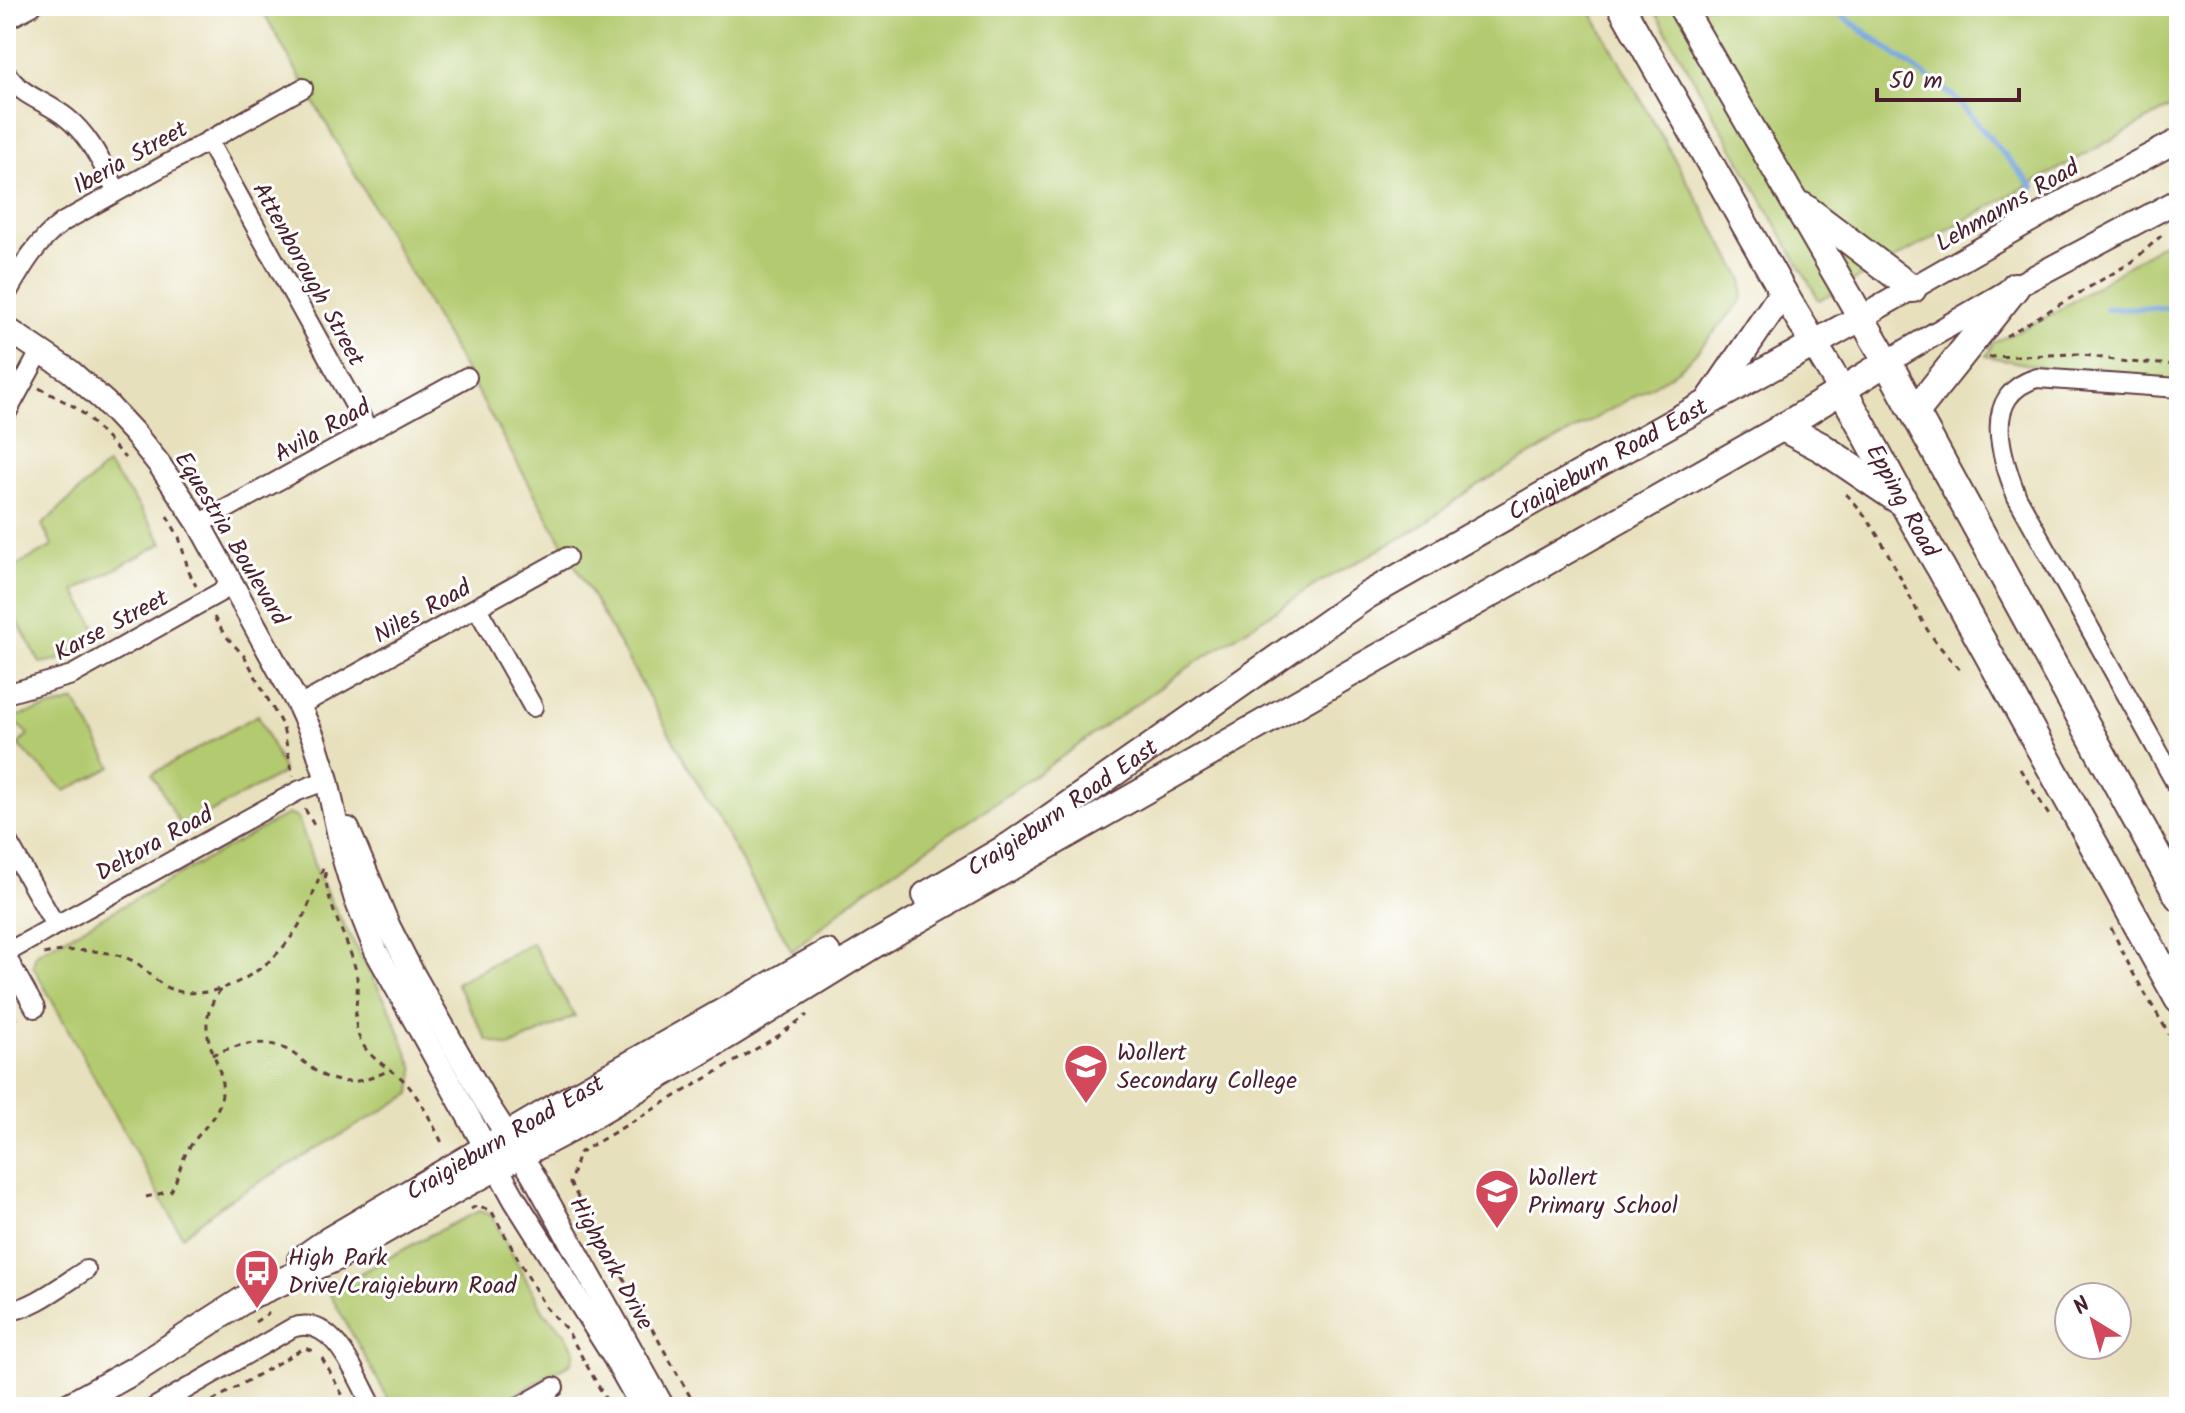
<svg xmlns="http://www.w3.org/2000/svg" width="2185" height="1413" viewBox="0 0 2185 1413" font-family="Kalam,sans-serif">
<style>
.green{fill:#b3cb70;stroke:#7e754e;stroke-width:2}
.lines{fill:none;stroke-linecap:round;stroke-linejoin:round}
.stream{stroke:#71a2db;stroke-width:6}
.minor-casing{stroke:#623c41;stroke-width:22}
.tertiary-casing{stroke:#623c41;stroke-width:26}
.secondary-casing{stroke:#623c41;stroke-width:30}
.primary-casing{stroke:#623c41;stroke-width:32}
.path{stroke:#623c41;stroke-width:3;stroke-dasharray:6 6;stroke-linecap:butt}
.minor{stroke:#fff;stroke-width:18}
.tertiary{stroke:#fff;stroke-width:22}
.secondary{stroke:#fff;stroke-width:26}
.primary{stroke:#fff;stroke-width:28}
.labels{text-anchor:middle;stroke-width:6;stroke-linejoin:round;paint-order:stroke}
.street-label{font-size:24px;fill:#4a1f2b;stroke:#fff}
.poi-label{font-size:24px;fill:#4a1f2b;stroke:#fff;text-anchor:start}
</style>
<rect width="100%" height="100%" fill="#fff"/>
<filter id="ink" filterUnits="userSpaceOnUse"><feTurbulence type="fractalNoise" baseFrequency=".0125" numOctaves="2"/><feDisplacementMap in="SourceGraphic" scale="16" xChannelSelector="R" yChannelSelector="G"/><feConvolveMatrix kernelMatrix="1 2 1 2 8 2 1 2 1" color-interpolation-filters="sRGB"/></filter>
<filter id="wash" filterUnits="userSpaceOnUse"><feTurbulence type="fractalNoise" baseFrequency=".006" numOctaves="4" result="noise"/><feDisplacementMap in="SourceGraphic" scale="32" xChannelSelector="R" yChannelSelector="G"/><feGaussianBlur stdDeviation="1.8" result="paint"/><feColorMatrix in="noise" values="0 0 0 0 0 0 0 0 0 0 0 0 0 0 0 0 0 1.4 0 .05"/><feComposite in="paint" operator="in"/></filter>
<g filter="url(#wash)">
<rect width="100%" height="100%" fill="#e7e0bc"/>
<g class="green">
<path d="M260,6H1588L1743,280V297L1739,304L1701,347L1685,364L1668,377L1476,486L1410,533L1320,582L1189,667L1016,789L863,891L792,951Z"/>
<path d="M1652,6H2179V103L1819,300Z"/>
<path d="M2179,233V384L2054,370L1986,356L1993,343L2054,313Z"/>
<path d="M107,465L134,499L163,543L75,591L101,637L58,660L40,663L6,600V571L53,546L42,525Z"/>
<path d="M75,701L112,767L65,791L18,745L28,734L10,718Z"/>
<path d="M258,715L283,770L281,774L182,828L152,774Z"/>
<path d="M288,814L298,818L317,873L332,903L391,1011L414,1070L411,1094L227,1201L182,1236L33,966L36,954Z"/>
<path d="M532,943L575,1016L509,1047L487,1040L456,983Z"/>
<path d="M479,1211L491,1215L544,1312L565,1333L575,1351L572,1362L492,1407H393L328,1291L430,1235Z"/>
</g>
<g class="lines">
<g class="stream">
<path d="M1834,6L1837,12L1953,96L2033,187"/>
<path d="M2106,309L2170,308L2179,304"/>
</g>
</g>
</g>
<g filter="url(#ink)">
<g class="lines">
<g class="minor-casing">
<g id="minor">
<path d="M6,20L32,6"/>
<path d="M6,73C23,98 45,100 67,118C90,136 103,166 117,191"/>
<path d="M208,141L369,431"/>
<path d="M6,295C22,267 36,242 63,222L303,88"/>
<path d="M2179,388L2037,378C1980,395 2001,456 2017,497L2179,789"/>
<path d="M6,414L41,350"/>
<path d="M199,524L467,377"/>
<path d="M477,608L533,707"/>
<path d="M6,694L72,675L233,585"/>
<path d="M299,706L567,557"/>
<path d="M6,839L55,925"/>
<path d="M6,953L298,791L327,780"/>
<path d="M6,956L35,1008"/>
<path d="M6,1311C30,1311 65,1283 86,1270"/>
<path d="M155,1407L292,1328C334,1312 357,1379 373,1407"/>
<path d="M519,1407L554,1387"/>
</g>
</g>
<g class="tertiary-casing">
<g id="tertiary">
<path d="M1862,317L2075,195L2179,140"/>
<path d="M6,328L70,371L105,402L134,433L159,464L199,524L299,706L314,739L327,780L344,860L356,900L376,951L515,1200L614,1357L642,1407"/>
<path d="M1887,362L2015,287L2179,200"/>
<path d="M348,829L389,927L413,974L487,1104L532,1173L663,1407"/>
</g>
</g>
<g class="secondary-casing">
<g id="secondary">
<path d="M1621,6L1783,292L1842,390"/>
<path d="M1803,206L1913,289"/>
<path d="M1711,398L1783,292"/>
<path id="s1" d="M926,895L1011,845L1366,596L1580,474L1862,317"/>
<path id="s2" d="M301,1260L328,1241L559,1105L827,953"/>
<path d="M258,1292L339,1256L467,1183L560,1134L731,1033L875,944L1783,427L1887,362L1681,6"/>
<path d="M68,1407L135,1370L270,1283"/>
</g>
</g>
<g class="primary-casing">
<g id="primary">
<path d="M1887,362L2179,896"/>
<path id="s3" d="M1842,390C1876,449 1906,510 1941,568L2179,999"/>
<path d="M1915,412L2015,287"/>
<path d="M1783,427L1821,447L1898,499"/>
</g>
</g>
<g class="path">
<path d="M2006,336L2132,262L2163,234"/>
<path d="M1989,357L2078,354L2127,362L2179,365"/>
<path d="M39,388L73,406L85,415L125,458"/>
<path d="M1846,494C1879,525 1903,586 1925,626C1935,643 1951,659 1963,674"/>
<path d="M167,516L179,537L189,572L196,586"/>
<path d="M214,617L224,634L245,657L283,727L293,776"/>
<path d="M2020,769L2050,817"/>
<path d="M305,809L315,827"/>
<path d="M325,872C328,911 347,935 356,971C361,995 349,1020 362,1043C372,1062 394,1069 407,1084C422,1102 434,1126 444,1147"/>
<path d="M2111,928L2133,973L2179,1051"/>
<path d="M44,954C69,948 112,949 135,962C147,969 155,982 168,988C214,1006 269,971 294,933C308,913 314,888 324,866"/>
<path d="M6,998L18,1019"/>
<path d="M212,1055C233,1046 255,1039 278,1046C293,1051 302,1061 314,1070C339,1088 364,1083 389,1070"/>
<path d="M146,1197L171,1191C178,1179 180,1163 188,1150C197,1134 214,1121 220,1103C233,1061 184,1038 221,989"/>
<path d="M471,1209L478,1205L492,1212L545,1307L567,1330L610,1407"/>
<path d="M255,1322L269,1313"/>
<path d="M322,1358L349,1407"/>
<path d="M202,1407L304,1348L314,1351"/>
<path d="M696,1407L570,1183L579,1153L778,1036L807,1015"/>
</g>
<use href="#minor" class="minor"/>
<use href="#tertiary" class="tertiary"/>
<use href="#secondary" class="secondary"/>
<use href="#primary" class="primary"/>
</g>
</g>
<defs>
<g id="school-pin" transform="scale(2.3)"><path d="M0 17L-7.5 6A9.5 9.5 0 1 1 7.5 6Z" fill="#d1495b" stroke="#fff"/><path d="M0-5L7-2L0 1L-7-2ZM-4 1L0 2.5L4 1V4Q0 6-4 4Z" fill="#fff"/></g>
<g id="bus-pin" transform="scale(2.3)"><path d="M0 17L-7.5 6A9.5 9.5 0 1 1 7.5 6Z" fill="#d1495b" stroke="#fff"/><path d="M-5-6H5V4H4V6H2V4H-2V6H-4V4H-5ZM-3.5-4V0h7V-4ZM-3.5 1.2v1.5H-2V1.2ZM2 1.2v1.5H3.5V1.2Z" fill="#fff"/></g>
</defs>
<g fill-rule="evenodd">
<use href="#school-pin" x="1086" y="1066"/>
<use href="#school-pin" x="1497" y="1191"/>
<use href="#bus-pin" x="257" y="1271"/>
</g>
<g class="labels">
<g class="street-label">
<text transform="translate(130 157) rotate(-29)" y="8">Iberia Street</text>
<text transform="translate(2007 205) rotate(-30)" y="8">Lehmanns Road</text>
<text transform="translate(309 274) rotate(61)" y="8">Attenborough Street</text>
<text transform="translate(322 430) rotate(-29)" y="8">Avila Road</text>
<text dy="8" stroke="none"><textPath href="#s1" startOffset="810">Craigieburn Road East</textPath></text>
<text dy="8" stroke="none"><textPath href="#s3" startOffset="126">Epping Road</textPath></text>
<text transform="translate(232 538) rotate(59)" y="8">Equestria Boulevard</text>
<text transform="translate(422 611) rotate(-29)" y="8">Niles Road</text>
<text transform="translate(111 625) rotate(-28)" y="8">Karse Street</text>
<text dy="8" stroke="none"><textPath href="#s1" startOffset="162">Craigieburn Road East</textPath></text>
<text transform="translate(154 843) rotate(-29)" y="8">Deltora Road</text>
<text dy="8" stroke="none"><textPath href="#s2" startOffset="238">Craigieburn Road East</textPath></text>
<text transform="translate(612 1263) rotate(61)" y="8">Highpark Drive</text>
</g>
<g class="poi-label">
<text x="1117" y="1060">Wollert<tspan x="1117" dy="28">Secondary College</tspan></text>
<text x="1528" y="1185">Wollert<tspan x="1528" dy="28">Primary School</tspan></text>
<text x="288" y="1265">High Park<tspan x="288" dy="28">Drive/Craigieburn Road</tspan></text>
</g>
</g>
<rect width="2185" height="1413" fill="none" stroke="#fff" stroke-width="32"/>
<g transform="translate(2093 1321) rotate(323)"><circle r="38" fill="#ffffff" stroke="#b7a5aa" stroke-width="2"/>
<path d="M0-6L14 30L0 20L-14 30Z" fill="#d1495b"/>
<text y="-12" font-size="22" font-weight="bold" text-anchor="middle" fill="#4a1f2b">N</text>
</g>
<path d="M1877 88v12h142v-12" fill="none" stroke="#4a1f2b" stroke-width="4"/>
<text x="1889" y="88" font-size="24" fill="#4a1f2b" stroke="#ffffff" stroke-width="6" paint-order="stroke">50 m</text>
</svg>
